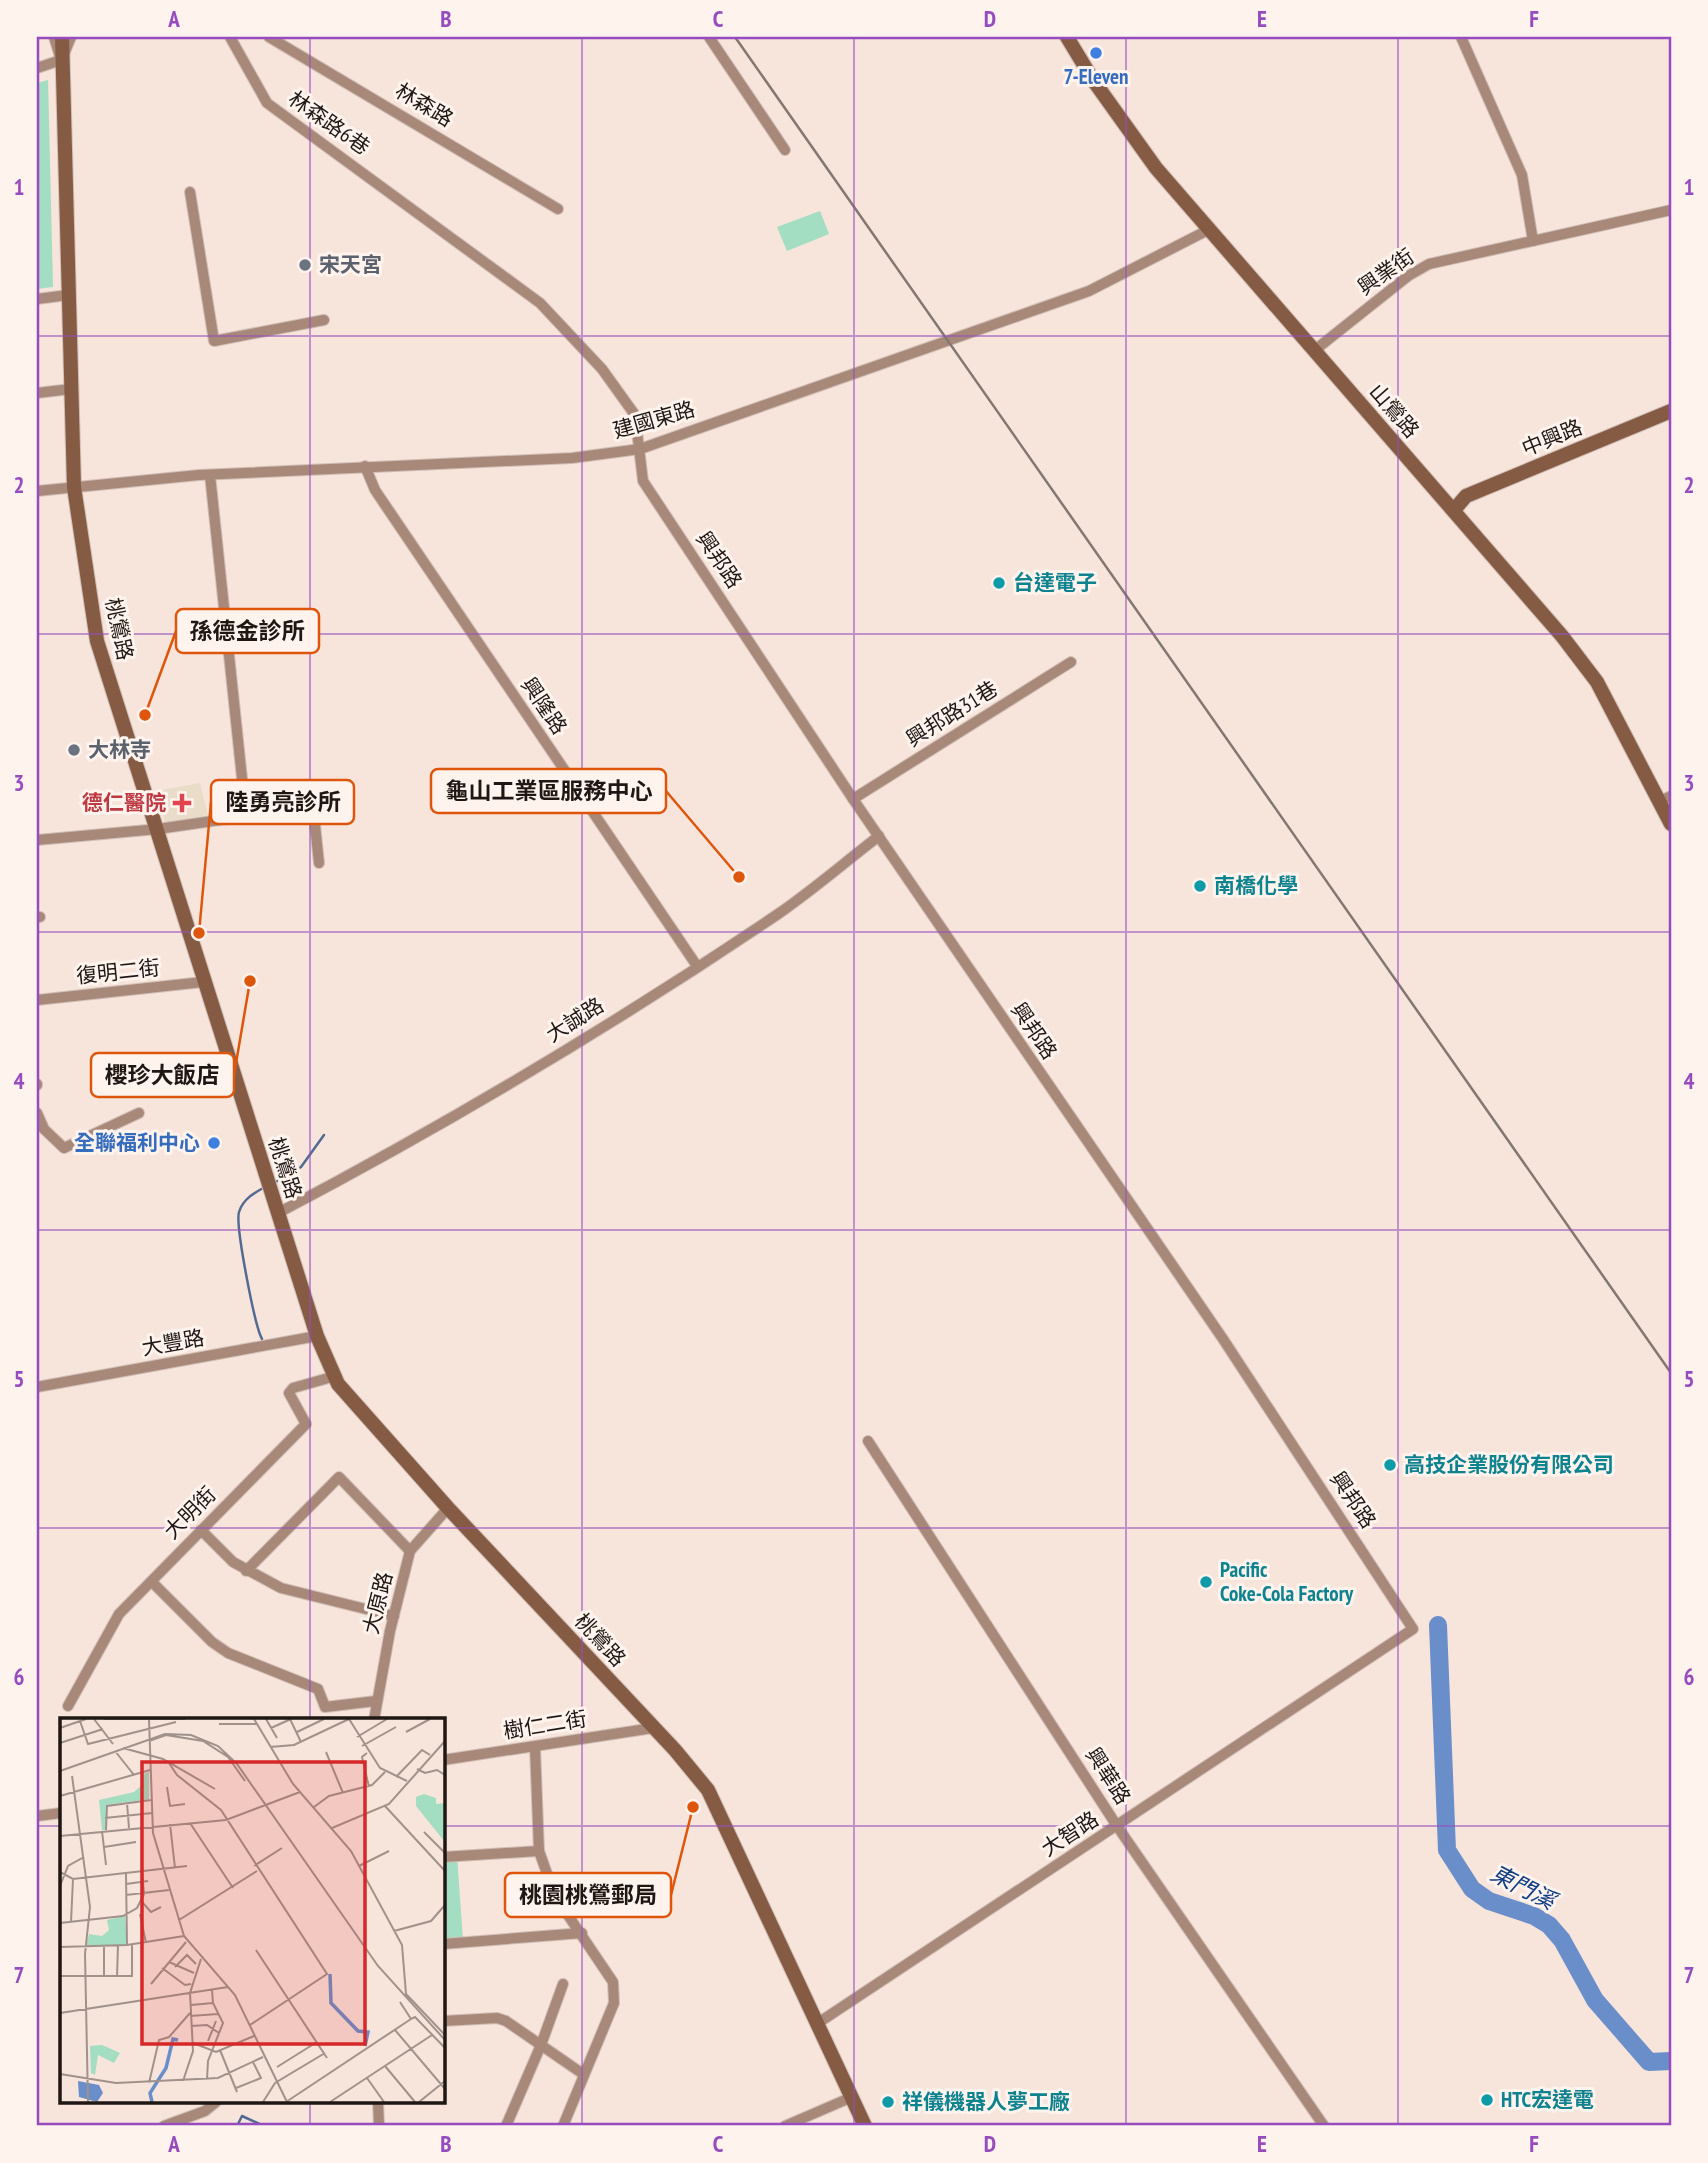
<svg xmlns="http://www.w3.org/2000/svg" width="1708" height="2163" viewBox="0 0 1708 2163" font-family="'PT Sans Narrow','Noto Sans TC',sans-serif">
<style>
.medical{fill:#e9ddc9}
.green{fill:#a3ddc2}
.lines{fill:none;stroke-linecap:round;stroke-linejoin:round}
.stream{stroke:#536a93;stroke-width:2.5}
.river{stroke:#6a8eca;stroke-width:18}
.street-casing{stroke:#d0bfb7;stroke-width:12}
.secondary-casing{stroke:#d0bfb7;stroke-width:16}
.street{stroke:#a88979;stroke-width:10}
.secondary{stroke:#865b44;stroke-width:14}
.rail{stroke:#837771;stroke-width:2.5}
.grid{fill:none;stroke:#964cbf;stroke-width:2;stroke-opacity:0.55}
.shop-dot{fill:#3f7fe0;stroke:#fff3ee;stroke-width:2.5}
.worship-dot{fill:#6b7280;stroke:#fff3ee;stroke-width:2.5}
.culture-dot{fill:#0f9aa8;stroke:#fff3ee;stroke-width:2.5}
.health-dot{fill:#e0444e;stroke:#fff3ee;stroke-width:2.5}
.labels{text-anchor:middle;stroke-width:6;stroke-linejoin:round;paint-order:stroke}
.shop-label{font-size:21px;font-weight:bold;fill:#366cbe;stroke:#fff3ee}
.street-label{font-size:21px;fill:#1e1714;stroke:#fff3ee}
.worship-label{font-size:21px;font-weight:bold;fill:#5b616d;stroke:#fff3ee;text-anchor:start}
.culture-label{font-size:21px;font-weight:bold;fill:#0d838f;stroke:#fff3ee;text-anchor:start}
.health-label{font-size:21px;font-weight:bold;fill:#be3a42;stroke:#fff3ee;text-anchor:end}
.water-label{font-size:23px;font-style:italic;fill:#113d83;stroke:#fff3ee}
.inset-river{fill:none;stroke:#6a8eca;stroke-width:3.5}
.inset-road{fill:none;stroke:#a0928b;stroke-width:2}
.view{fill:#d62828;fill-opacity:0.15;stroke:#d62828;stroke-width:3.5}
.inset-edge{fill:none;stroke:#1e1714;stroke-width:3.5}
.leader{fill:none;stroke:#de560c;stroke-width:2.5}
.callout-dot{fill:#de560c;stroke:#fff3ee;stroke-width:2.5}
.callout{fill:#fff3ee;stroke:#de560c;stroke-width:2.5}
.callout-label{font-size:23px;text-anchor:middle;font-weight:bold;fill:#1e1714}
.neatline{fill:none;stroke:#964cbf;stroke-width:2.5}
.grid-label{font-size:23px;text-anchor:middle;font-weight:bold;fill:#964cbf}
</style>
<rect width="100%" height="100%" fill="#f7e4db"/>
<path class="medical" d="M200,783L208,815L165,823L156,791Z"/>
<g class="green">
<path d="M48,80L53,287L37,289V83Z"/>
<path d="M820,211L829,234L787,251L777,227Z"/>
<path d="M457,1856L463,1940L443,1941V1858Z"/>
</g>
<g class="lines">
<g class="stream">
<path d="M274,1183L301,1167L324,1135"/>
<path d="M262,1339C255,1327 235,1225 239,1212C243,1199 254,1193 265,1187"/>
<path d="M237,2126L242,2116L264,2126"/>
</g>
<path class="river" d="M1438,1625L1447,1850L1472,1889L1489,1901L1534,1916L1549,1925L1562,1940L1595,2000L1649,2062L1671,2061"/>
<g class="street-casing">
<g id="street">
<path d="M54,37L61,60"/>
<path d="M230,37L267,103L540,303L602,369L635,415L643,481L853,799L1223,1339L1413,1629L818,2023"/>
<path d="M269,37L558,209"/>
<path d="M709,37L785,150"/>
<path d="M1461,37L1522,175L1533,241"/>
<path d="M64,54L71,37"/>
<path d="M37,68L61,60"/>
<path d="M190,192L214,341L324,320"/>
<path d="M37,299L68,295"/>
<path d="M1315,350L1408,276L1429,264L1671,210"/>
<path d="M37,393L71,389"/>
<path d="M365,466L375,490L697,966"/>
<path d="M210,475L246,816"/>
<path d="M37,491L199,475L572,458L640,449L1089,291L1208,230"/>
<path d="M853,799L1071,662"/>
<path d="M1660,801L1671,796"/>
<path d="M313,806L319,863"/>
<path d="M37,840L158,829L342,802"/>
<path d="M37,917H40"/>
<path d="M37,1000L203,982"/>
<path d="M37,1085V1084"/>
<path d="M37,1113L44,1129L64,1148L139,1113"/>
<path d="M278,1213C449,1123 617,1023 778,914C813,890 845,862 879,836"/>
<path d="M37,1387L317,1336"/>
<path d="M868,1441L1117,1826L1324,2126"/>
<path d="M201,1530L233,1562L281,1588L394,1616"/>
<path d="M246,1571L339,1477L410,1551"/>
<path d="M153,1583L212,1642L228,1653L318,1689L325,1707L376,1701"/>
<path d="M68,1706L119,1614L306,1424L289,1393L293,1388L332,1377"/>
<path d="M374,1720L390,1631L410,1551L448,1508"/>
<path d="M535,1747L539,1851L555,1896L613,1982L614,2003L563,2126"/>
<path d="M443,1760L653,1728"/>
<path d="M37,1816L61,1813"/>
<path d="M443,1857L539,1851"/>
<path d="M443,1944L582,1933"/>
<path d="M443,2021L497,2018L506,2021L583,2074"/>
<path d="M378,2102L379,2126"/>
<path d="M164,2126L205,2111L216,2102"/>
<path d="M506,2126L541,2045L563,1984"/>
<path d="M785,2126L852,2097"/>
</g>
</g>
<g class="secondary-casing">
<g id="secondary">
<path d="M62,37L74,487L97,641L317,1336L338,1384L448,1508L675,1750L708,1790L865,2126"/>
<path d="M1067,37L1093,80L1156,168L1562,636L1597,682L1671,824"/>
<path d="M1454,510L1466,496L1671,411"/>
</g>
</g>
<use href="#street" class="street"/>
<use href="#secondary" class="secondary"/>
<path class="rail" d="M735,37L1671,1373"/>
</g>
<path class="grid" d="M310,37V1720M582,37V2126M854,37V2126M1126,37V2126M1398,37V2126M37,336H1671M37,634H1671M37,932H1671M37,1230H1671M37,1528H1671M37,1826H61M443,1826H1671M310,2102V2126"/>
<g class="shop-dot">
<circle cx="1096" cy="53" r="7"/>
<circle cx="214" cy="1143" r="7"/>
</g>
<g class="worship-dot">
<circle cx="305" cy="265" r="7"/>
<circle cx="74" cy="750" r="7"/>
</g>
<g class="culture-dot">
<circle cx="999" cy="583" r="7"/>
<circle cx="1200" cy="886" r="7"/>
<circle cx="1390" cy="1465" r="7"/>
<circle cx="1206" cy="1582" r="7"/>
<circle cx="1487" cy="2100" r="7"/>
<circle cx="888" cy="2102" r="7"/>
</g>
<path class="health-dot" d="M178.5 792.5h7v7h7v7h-7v7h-7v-7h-7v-7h7z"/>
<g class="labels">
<g class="shop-label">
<text x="1096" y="84">7-Eleven</text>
<text x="200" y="1150" text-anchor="end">全聯福利中心</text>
</g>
<g class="street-label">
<text transform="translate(424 105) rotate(31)" y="7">林森路</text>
<text transform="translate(329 123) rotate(35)" y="7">林森路6巷</text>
<text transform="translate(1386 272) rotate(-35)" y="7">興業街</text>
<text transform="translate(1394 411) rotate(49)" y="7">山鶯路</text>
<text transform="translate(654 420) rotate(-16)" y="7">建國東路</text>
<text transform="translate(1552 438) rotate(-22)" y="7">中興路</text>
<text transform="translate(719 560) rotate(56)" y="7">興邦路</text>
<text transform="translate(119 629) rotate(78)" y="7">桃鶯路</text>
<text transform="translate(544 706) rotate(56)" y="7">興隆路</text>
<text transform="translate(952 714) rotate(-32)" y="7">興邦路31巷</text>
<text transform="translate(118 972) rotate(-6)" y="7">復明二街</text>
<text transform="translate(575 1020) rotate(-32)" y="7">大誠路</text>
<text transform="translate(1034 1031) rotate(56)" y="7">興邦路</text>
<text transform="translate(285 1168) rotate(72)" y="7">桃鶯路</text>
<text transform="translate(173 1343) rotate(-10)" y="7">大豐路</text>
<text transform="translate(1353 1500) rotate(56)" y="7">興邦路</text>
<text transform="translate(190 1513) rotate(-45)" y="7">大明街</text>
<text transform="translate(378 1603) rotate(-76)" y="7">大原路</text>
<text transform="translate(600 1640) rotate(47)" y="7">桃鶯路</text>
<text transform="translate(545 1725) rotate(-9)" y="7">樹仁二街</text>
<text transform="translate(1108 1776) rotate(57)" y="7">興華路</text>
<text transform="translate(1070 1834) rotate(-33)" y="7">大智路</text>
</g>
<g class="worship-label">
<text x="319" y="272">宋天宮</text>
<text x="88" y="757">大林寺</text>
</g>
<g class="culture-label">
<text x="1013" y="590">台達電子</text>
<text x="1214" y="893">南橋化學</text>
<text x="1404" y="1472">高技企業股份有限公司</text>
<text x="1220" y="1577">Pacific<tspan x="1220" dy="24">Coke-Cola Factory</tspan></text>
<text x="1501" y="2107">HTC宏達電</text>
<text x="902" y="2109">祥儀機器人夢工廠</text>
</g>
<g class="health-label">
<text x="166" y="810">德仁醫院</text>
</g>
<g class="water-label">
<text transform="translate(1523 1887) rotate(27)" y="8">東門溪</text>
</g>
</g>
<g transform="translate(60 1718)">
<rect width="385" height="385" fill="#f7e4db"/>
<path d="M89,54V81L46,87V112H42L39,82L74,74L81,68L83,56ZM364,76L376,80V86L385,85V124L356,88V79ZM65,198L67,227L26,228L29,216L42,218L49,212L47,202ZM42,327L60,335L54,345L38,337L35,357L31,355L30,328Z" fill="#a3ddc2"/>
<path d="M18,363L39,367L43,375L37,384L19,379Z" fill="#6a8eca"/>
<path class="inset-river" d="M270,256L271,285L298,313L308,314L305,328M92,384L90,375L106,350L113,321L118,322"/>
<path class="inset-road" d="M34,1L53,26M44,1H125M89,1L93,115L124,218L175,277L227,384M194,1L233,66L291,133L342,227L346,276L385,317M206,1L217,20M230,1L241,24M289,1L320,50L347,63M20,3L28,26L116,4M159,6H196M0,10L26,1M211,10L231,1M237,14L264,1M346,14L370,1M297,19L327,1M89,23L106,17L143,23L168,39L185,63M0,25L43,11M302,28L336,9M210,29L234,27L289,1M63,30L103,41L155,71M55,33L74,57M266,34L283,75M307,35L302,39L309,69M109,45L117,57L161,92L267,256L190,307M357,51L365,55L377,52L385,57M0,53L105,16L131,17L158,28L177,46L318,248L385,322M12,58L30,189L25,236L28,384M336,59L362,32L370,37M107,69L110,88L125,86M0,78L90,52M67,85L69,110M325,88L385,153M254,89L269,78L312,67L325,54M45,100L92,95M130,105L173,170M110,106L115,150M272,110L329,86L385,23M46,112L47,88L91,82M42,113L46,147M364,114L385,135M0,118L166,102L240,74M44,129L76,124M194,148L222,130M299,148L329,133M0,154L13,161L127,148M66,156L67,227M66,166L88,163M0,168L8,148L24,139M66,177L109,172M82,184L91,194L101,189M80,196L86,225M119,202L197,153M11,204L13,161M0,205L63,198L77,190L84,176L82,154M334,213L371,203L385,187M0,229L67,227L124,218M196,232L267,340M109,244L134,255M115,249L127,237L136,246M102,250L125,267L131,266M0,258H72V227M44,259V228M57,259L58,227M91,266L126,224M340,284L351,301L355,299L385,330M131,287L153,285M0,295L168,269M130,298L158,296M131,308L147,307L159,315M335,312L385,371M148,323L156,303M133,325L156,334L194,318M160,332L177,374M325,348L355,384M217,349L257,324M0,356L56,365L158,360L203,339M307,360L324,384M147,361L148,343L163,305L153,285L152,272M123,363L133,333L130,275L141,241M89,365L99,322L109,319L130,295M176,370L201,360L193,344M203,384L215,365L265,335M226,384L351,301M270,384L372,317M359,384L385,363"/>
<path class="view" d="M82,44H305V326H82Z"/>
<rect width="385" height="385" class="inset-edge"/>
</g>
<path class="leader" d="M145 715L176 631M739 877L666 791M199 933L211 802M250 981L234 1075M693 1807L671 1895"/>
<g class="callout-dot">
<circle cx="145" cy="715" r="7"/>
<circle cx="739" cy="877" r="7"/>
<circle cx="199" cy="933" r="7"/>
<circle cx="250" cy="981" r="7"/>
<circle cx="693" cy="1807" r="7"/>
</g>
<g class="callout">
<rect x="176" y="609" width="143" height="44" rx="7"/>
<rect x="431" y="769" width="235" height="44" rx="7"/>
<rect x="211" y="780" width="143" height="44" rx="7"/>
<rect x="91" y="1053" width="143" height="44" rx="7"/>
<rect x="505" y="1873" width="166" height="44" rx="7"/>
</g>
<g class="callout-label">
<text x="247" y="639">孫德金診所</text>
<text x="549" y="799">龜山工業區服務中心</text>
<text x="283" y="810">陸勇亮診所</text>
<text x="162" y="1083">櫻珍大飯店</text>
<text x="588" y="1903">桃園桃鶯郵局</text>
</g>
<rect width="1708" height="2163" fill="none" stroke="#fff3ee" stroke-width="77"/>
<rect x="38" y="38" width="1632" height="2086" class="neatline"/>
<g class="grid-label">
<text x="174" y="27">A</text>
<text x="446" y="27">B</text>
<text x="718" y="27">C</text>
<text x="990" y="27">D</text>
<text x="1262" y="27">E</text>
<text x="1534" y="27">F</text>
<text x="19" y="195">1</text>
<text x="1689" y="195">1</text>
<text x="19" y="493">2</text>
<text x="1689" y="493">2</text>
<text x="19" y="791">3</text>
<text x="1689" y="791">3</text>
<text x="19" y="1089">4</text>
<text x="1689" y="1089">4</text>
<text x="19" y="1387">5</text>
<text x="1689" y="1387">5</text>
<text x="19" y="1685">6</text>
<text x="1689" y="1685">6</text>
<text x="19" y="1983">7</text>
<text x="1689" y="1983">7</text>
<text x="174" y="2152">A</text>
<text x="446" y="2152">B</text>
<text x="718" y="2152">C</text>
<text x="990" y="2152">D</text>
<text x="1262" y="2152">E</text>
<text x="1534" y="2152">F</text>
</g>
</svg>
